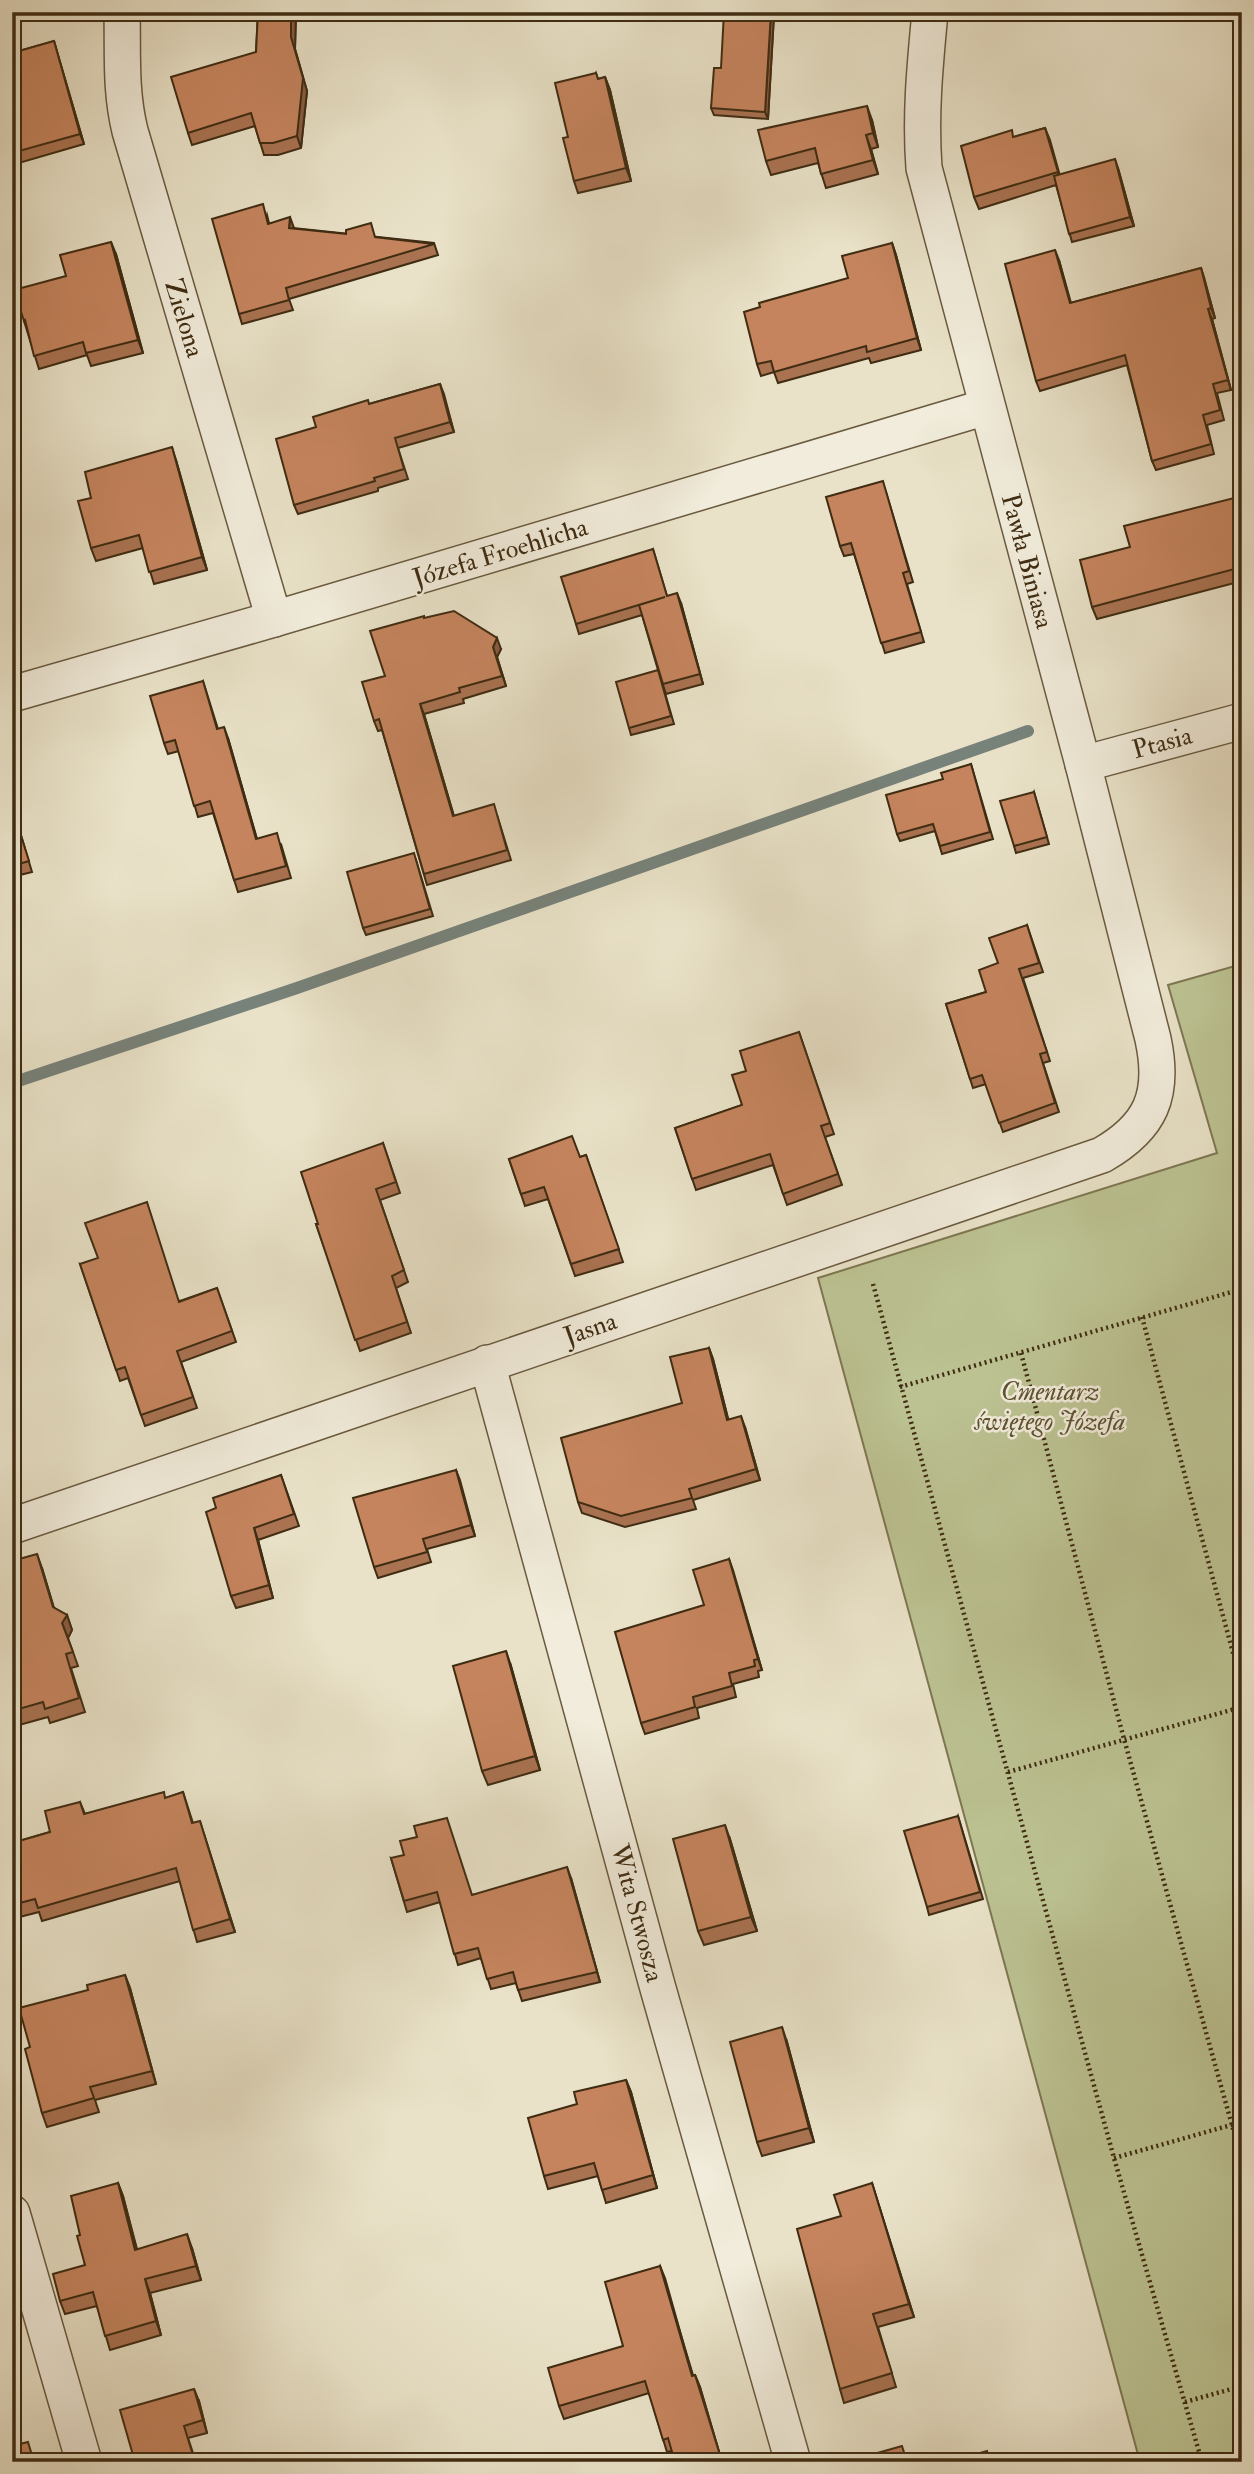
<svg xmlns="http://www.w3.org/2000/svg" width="1254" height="2474" viewBox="0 0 1254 2474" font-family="'IM FELL Double Pica',serif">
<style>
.green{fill:#bcc292;stroke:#7e7752;stroke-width:2}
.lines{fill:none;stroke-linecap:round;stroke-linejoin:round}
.stream{stroke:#77827a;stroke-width:12}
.minor-casing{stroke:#6a5a40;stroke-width:38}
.path{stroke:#3f2c12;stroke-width:4.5;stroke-dasharray:2 3.5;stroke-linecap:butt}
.minor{stroke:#f1ecdb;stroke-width:35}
.wall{fill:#a97251;stroke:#3f2c12;stroke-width:2}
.shaded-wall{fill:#8a5c42;stroke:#3f2c12;stroke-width:2}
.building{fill:#c5845e;stroke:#3f2c12;stroke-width:2}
.labels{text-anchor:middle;stroke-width:5;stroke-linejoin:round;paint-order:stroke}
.street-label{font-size:26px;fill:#3f2c12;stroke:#f1ecdb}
.park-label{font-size:26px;font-style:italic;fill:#5e5232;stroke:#f1ecdb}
</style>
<rect width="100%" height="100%" fill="#e9e2c8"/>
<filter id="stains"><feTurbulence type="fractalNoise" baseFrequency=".00286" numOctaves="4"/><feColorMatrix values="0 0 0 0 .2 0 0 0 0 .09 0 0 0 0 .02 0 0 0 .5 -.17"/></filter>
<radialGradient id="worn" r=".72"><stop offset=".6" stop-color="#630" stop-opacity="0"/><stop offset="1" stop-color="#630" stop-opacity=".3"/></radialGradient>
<path class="green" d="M1242,964V2462H1140L818,1278L1217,1153L1168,985Z"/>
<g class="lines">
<path class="stream" d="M12,1083L297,988L1028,731"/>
<g class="minor-casing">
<g id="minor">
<path d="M122,12C123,54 120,90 130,131L274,619"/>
<path d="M12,694L274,619L986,407"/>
<path d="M1083,764L1242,721"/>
<path d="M487,1363L657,1985L793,2462"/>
<path d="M12,1526L1102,1155C1151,1127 1165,1095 1153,1039L1083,764L924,168C920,115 925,65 930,12"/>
<path d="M12,2213L84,2462"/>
</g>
</g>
<g class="path">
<path d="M873,1284L1114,2158L1202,2462"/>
<path d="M1142,1317L1242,1686"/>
<path d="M1021,1353L1124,1739L1242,2161"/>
<path d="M900,1387L1242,1289"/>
<path d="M1008,1772L1242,1707"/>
<path d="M1114,2158L1242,2122"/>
<path d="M1185,2402L1242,2386"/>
</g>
<use href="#minor" class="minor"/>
</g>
<g class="wall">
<path d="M258,12H296L295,49L307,91L301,148L278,155H264L255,126L192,145L188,133L256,52Z"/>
<path d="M774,15L768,119L714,115L711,108L721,68Z"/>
<path d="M54,41L84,144L12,165V53Z"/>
<path d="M596,73L598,79L605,77L610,90L631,181L578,193L574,181L568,137Z"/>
<path d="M872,120L878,147L871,149L878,174L826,188L818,163L771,175L766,161Z"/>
<path d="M1045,128L1059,175L1118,168L1134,226L1072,242L1056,185L979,209L974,197L1014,137Z"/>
<path d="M12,182L17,199L12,201Z"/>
<path d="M267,215L269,223L293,228L434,243L438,255L289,299L293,310L242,324L239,314Z"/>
<path d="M892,243L896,255L921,350L871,363L869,358L778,383L774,372L761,376L757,364L848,278Z"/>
<path d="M116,254L143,353L91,366L87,355L39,369L24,321L66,276Z"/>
<path d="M1059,260L1071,303L1201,268L1215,318L1212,319L1231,390L1217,393L1224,420L1207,425L1214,454L1156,470L1152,461L1127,365L1040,391L1036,381Z"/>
<path d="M440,384L454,432L398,448L408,479L378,488V491L298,514L294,505L316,427L369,404Z"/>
<path d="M176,460L207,570L154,584L143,548L96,561L91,548V498Z"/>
<path d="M886,492L913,582L907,584L924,642L885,653L854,554L844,556L840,546Z"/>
<path d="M1242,496V581L1097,619L1092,607L1130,547Z"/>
<path d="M653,549L667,596L681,603L703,684L666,694L661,679L674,724L631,735L629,728L660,677L642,615L579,634L576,624Z"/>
<path d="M424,618L501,649L497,657L506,686L463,699L464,703L424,714L454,816L497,815L511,860L427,885L382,730L378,731L374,721L385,676Z"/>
<path d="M203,681L218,729L228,738L257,839L281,844L291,878L238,892L213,813L198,817L179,751L168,754L164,743Z"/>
<path d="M971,764L993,839L942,854L935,831L900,841L897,834L943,779Z"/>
<path d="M1034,792L1049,844L1016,853L1014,846Z"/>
<path d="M12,805L32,872L12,877Z"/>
<path d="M416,860L433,916L366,935L363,928Z"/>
<path d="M1027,925L1043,972L1023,978L1050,1061L1043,1063L1059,1112L1003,1132L986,1084L973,1088L946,1004L986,992L998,963Z"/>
<path d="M799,1032L834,1134L825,1137L842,1185L787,1205L773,1165L696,1190L675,1128L742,1105L746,1071Z"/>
<path d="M383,1143L400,1193L380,1200L408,1282L396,1288L411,1333L360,1351L316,1224H318Z"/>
<path d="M586,1155L623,1262L575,1276L548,1199L525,1206L509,1159L580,1157Z"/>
<path d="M80,1264L180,1301L217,1288L236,1342L181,1362L197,1408L145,1426L128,1378L120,1381Z"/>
<path d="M709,1348L713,1359L728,1419L745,1427L760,1480L693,1500L696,1509L625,1527L582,1513L578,1502L682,1403Z"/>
<path d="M456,1470L475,1536L427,1549L431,1562L378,1578L374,1567Z"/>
<path d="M281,1475L299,1526L258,1540L273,1598L236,1608L231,1596L216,1508Z"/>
<path d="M729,1559L762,1670L758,1671L759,1677L733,1684L736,1697L697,1708L699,1718L645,1734L641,1723Z"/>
<path d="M12,1561L42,1568L54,1608L67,1615L72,1630L68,1638L78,1666L71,1668L85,1712L50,1723L48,1717L12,1727Z"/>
<path d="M511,1666L540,1770L488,1785L482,1771Z"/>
<path d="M183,1792L193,1823L204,1834L235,1932L197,1942L180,1881L42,1921L39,1912L12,1919V1843L50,1832L80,1802L85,1814L166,1798Z"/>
<path d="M958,1816L983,1899L929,1915L927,1907Z"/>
<path d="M730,1839L757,1931L704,1945L698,1931Z"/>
<path d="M391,1858L472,1895L571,1878L600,1982L522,2001L516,1983L491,1989L481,1958L458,1965L440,1902L407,1912Z"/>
<path d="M125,1975L130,1988L156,2084L95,2100L99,2112L47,2127L42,2113L30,2047L88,1990Z"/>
<path d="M787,2042L814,2142L762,2156L757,2142Z"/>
<path d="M626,2080L631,2092L657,2188L606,2203L598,2176L548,2189L544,2176L577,2104Z"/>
<path d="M118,2183L123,2196L137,2249L192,2248L201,2280L150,2293L161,2335L110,2350L97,2306L65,2314L60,2301L85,2265L80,2235Z"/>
<path d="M872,2183L914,2317L878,2327L896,2387L844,2403L840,2389L841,2216Z"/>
<path d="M660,2266L693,2375H695L700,2387L720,2455L727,2462L672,2451L667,2452L649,2393L564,2419L559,2406L623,2346Z"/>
<path d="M199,2401L207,2433L188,2438L196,2462H135Z"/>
</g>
<g class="shaded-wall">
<path d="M291,12H296L295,49L307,91L301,148L297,136L291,37Z"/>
<path d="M771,12H773L774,15L768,119L765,112Z"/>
<path d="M54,41L57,52L84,144L80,134Z"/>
<path d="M605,77L610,90L631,181L626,168Z"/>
<path d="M867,106L872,120L878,147L873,133Z"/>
<path d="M1045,128L1050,140L1062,183L1058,172Z"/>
<path d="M866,135L871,149L878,174L873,160Z"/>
<path d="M1115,159L1118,168L1134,226L1130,217Z"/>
<path d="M290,217L294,228L293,238L289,228Z"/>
<path d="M111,242L116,254L143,353L138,340Z"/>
<path d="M892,243L896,255L921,350L917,338Z"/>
<path d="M1055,250L1059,260L1073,313L1070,303Z"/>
<path d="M1201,268L1204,277L1215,318L1211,308Z"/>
<path d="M1208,309L1212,319L1231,390L1228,380Z"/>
<path d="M440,384L444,394L454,432L450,422Z"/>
<path d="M172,447L176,460L207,570L202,557Z"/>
<path d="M677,593L681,603L703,684L700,674Z"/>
<path d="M497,638L501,649L497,657L506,686L493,647Z"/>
<path d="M420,704L424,714L457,827L453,816Z"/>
<path d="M224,727L228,738L260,850L256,839Z"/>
<path d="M709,1348L713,1359L731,1430L727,1420Z"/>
<path d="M741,1416L745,1427L760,1480L756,1469Z"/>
<path d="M456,1470L460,1480L475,1536L471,1525Z"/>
<path d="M254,1528L258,1540L273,1598L269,1585Z"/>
<path d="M37,1554L42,1568L58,1622L53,1607Z"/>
<path d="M729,1559L733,1570L762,1670L758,1659Z"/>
<path d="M67,1615L72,1630L68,1638L62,1623Z"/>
<path d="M506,1651L511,1666L540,1770L535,1756Z"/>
<path d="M200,1821L204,1834L235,1932L230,1919Z"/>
<path d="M725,1825L730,1839L757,1931L751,1917Z"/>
<path d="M567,1867L571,1878L600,1982L597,1972Z"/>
<path d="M125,1975L130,1988L156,2084L152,2071Z"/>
<path d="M782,2027L787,2042L814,2142L809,2128Z"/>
<path d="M626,2080L631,2092L657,2188L653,2175Z"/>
<path d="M118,2183L123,2196L140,2263L135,2250Z"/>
<path d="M872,2183L876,2197L914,2317L909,2304Z"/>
<path d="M187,2234L192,2248L201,2280L196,2266Z"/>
<path d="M660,2266L665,2278L696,2388L692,2376Z"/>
<path d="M145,2279L150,2293L161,2335L156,2321Z"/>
<path d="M695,2375L700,2387L722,2462L720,2455Z"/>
<path d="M194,2389L199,2401L207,2433L203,2420Z"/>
</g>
<g class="building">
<path d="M258,12H291V37L303,78L297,136L273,143H260L251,113L188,133L171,77L256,52Z"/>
<path d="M724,12H771L765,112L711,108L714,68H721Z"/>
<path d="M54,41L80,134L12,153V53Z"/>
<path d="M596,73L598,79L605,77L626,168L574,181L563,138L568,137L555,83Z"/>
<path d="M867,106L873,133L866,135L873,160L821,174L815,148L766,161L758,130Z"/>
<path d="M1045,128L1058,172L974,197L961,146L1012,130L1013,137Z"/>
<path d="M1115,159L1130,217L1069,234L1054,176Z"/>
<path d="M263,204L268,224L290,217L289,228L346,234V230L371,223L375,237L434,244L286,288L289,300L239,314L212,219Z"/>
<path d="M111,242L138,340L86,353L83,342L34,356L25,320L24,321L14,290L66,276L60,255Z"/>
<path d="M892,243L917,338L867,352L866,346L774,372L771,361L757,364L744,312L760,307L759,303L848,278L842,256Z"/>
<path d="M1055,250L1070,303L1201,268L1211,308L1208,309L1228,380L1213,384L1220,410L1203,415L1211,444L1152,461L1125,355L1036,381L1005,264Z"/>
<path d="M440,384L450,422L395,438L404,469L374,478L375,481L294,505L276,439L316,427L313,417L368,400L369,404Z"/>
<path d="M172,447L202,557L149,572L139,535L91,548L78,501L91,498L85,472Z"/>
<path d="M883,481L909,571L903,573L921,632L881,643L851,543L840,546L826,497Z"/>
<path d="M1242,496V567L1092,607L1080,560L1130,547L1124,526Z"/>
<path d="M653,549L667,596L677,593L700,674L663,684L639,605L665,597L576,624L561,577Z"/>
<path d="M454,611L497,638L493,647L502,676L459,688L460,692L420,704L453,816L494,804L507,850L424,874L379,719L374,721L362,682L385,676L370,631L424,616V618Z"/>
<path d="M658,670L671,716L629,728L616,682Z"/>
<path d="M203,681L217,729L224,727L256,839L277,833L286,866L234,880L210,801L194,806L175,740L164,743L150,696Z"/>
<path d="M971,764L990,832L940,846L933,824L897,834L886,795L943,779L941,773Z"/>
<path d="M1034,792L1047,837L1014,846L1000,801Z"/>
<path d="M12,807L29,861L12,866Z"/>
<path d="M414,853L430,909L363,928L347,872Z"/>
<path d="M1027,925L1039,963L1019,969L1047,1052L1040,1054L1055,1103L999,1123L982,1075L970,1079L946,1004L986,992L979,970L998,963L989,938Z"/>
<path d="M799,1032L830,1123L821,1126L838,1174L783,1194L770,1154L692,1179L675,1128L742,1105L732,1075L746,1071L740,1051Z"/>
<path d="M572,1136L580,1157L586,1155L619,1249L571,1264L544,1187L521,1194L509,1159Z"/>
<path d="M383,1143L396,1182L376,1189L404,1270L392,1276L407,1322L355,1340L316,1224H318L301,1172Z"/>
<path d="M147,1202L179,1302L217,1288L232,1331L177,1351L193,1397L141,1415L125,1367L116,1370L80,1264L98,1258L85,1223Z"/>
<path d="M709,1348L727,1420L741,1416L756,1469L689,1489L692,1498L621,1516L578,1502L561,1438L682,1403L670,1357Z"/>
<path d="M456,1470L471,1525L423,1539L427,1552L374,1567L353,1498Z"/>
<path d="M281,1475L294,1514L254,1528L269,1585L231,1596L206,1512L216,1508L213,1498Z"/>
<path d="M37,1554L53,1607L67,1615L62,1623L73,1652L66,1654L79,1698L45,1709L43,1702L12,1711V1561Z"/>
<path d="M729,1559L758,1659L754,1660L755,1666L729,1673L732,1686L693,1697L695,1707L641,1723L615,1632L704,1605L693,1570Z"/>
<path d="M506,1651L535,1756L482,1771L453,1666Z"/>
<path d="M164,1792L165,1798L183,1792L192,1823L200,1821L230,1919L193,1930L176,1868L38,1908L35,1899L12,1905V1843L50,1832L45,1811L80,1802L84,1814Z"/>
<path d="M958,1816L980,1892L927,1907L904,1831Z"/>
<path d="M447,1818L472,1895L567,1867L597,1972L518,1990L513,1972L487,1979L478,1948L454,1954L437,1892L404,1901L391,1858L404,1855L400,1841L417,1837L414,1826Z"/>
<path d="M725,1825L751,1917L698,1931L673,1839Z"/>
<path d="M125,1975L152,2071L90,2087L94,2098L42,2113L25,2049L30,2047L19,2008L88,1990L87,1985Z"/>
<path d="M782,2027L809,2128L757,2142L730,2042Z"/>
<path d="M626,2080L653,2175L602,2190L594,2163L544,2176L528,2118L577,2104L574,2092Z"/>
<path d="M118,2183L135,2250L187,2234L196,2266L145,2279L156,2321L105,2336L93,2292L60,2301L53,2274L85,2265L77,2236L80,2235L71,2196Z"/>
<path d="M872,2183L909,2304L873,2314L892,2373L840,2389L797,2229L841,2216L834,2195Z"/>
<path d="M660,2266L692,2376L695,2375L720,2455L724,2454L726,2462H675L668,2438L663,2440L645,2381L559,2406L548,2368L623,2346L605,2282Z"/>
<path d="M194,2389L203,2420L184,2426L195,2462H135L120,2410Z"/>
<path d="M28,2442L34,2462H12V2446Z"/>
<path d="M902,2446L907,2462H854L853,2460Z"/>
<path d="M987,2451L990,2462H949Z"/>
</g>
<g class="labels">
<g class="street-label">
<text transform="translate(185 318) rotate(73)" y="9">Zielona</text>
<text transform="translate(500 552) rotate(-17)" y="9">Józefa Froehlicha</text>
<text transform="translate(1028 561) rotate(75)" y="9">Pawła Biniasa</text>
<text transform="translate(1162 742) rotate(-15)" y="9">Ptasia</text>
<text transform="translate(590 1328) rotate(-19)" y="9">Jasna</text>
<text transform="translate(638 1913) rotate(75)" y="9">Wita Stwosza</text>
</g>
<g class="park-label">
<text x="1050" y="1400">Cmentarz<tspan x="1050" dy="30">świętego Józefa</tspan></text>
</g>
</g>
<rect width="1254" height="2474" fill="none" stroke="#e9e2c8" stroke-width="42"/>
<rect x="14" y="14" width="1226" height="2446" fill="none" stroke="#3f2c12" stroke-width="3.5"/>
<rect x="21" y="21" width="1212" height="2432" fill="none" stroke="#3f2c12" stroke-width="2"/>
<rect width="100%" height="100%" filter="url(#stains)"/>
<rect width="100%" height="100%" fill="url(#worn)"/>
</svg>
